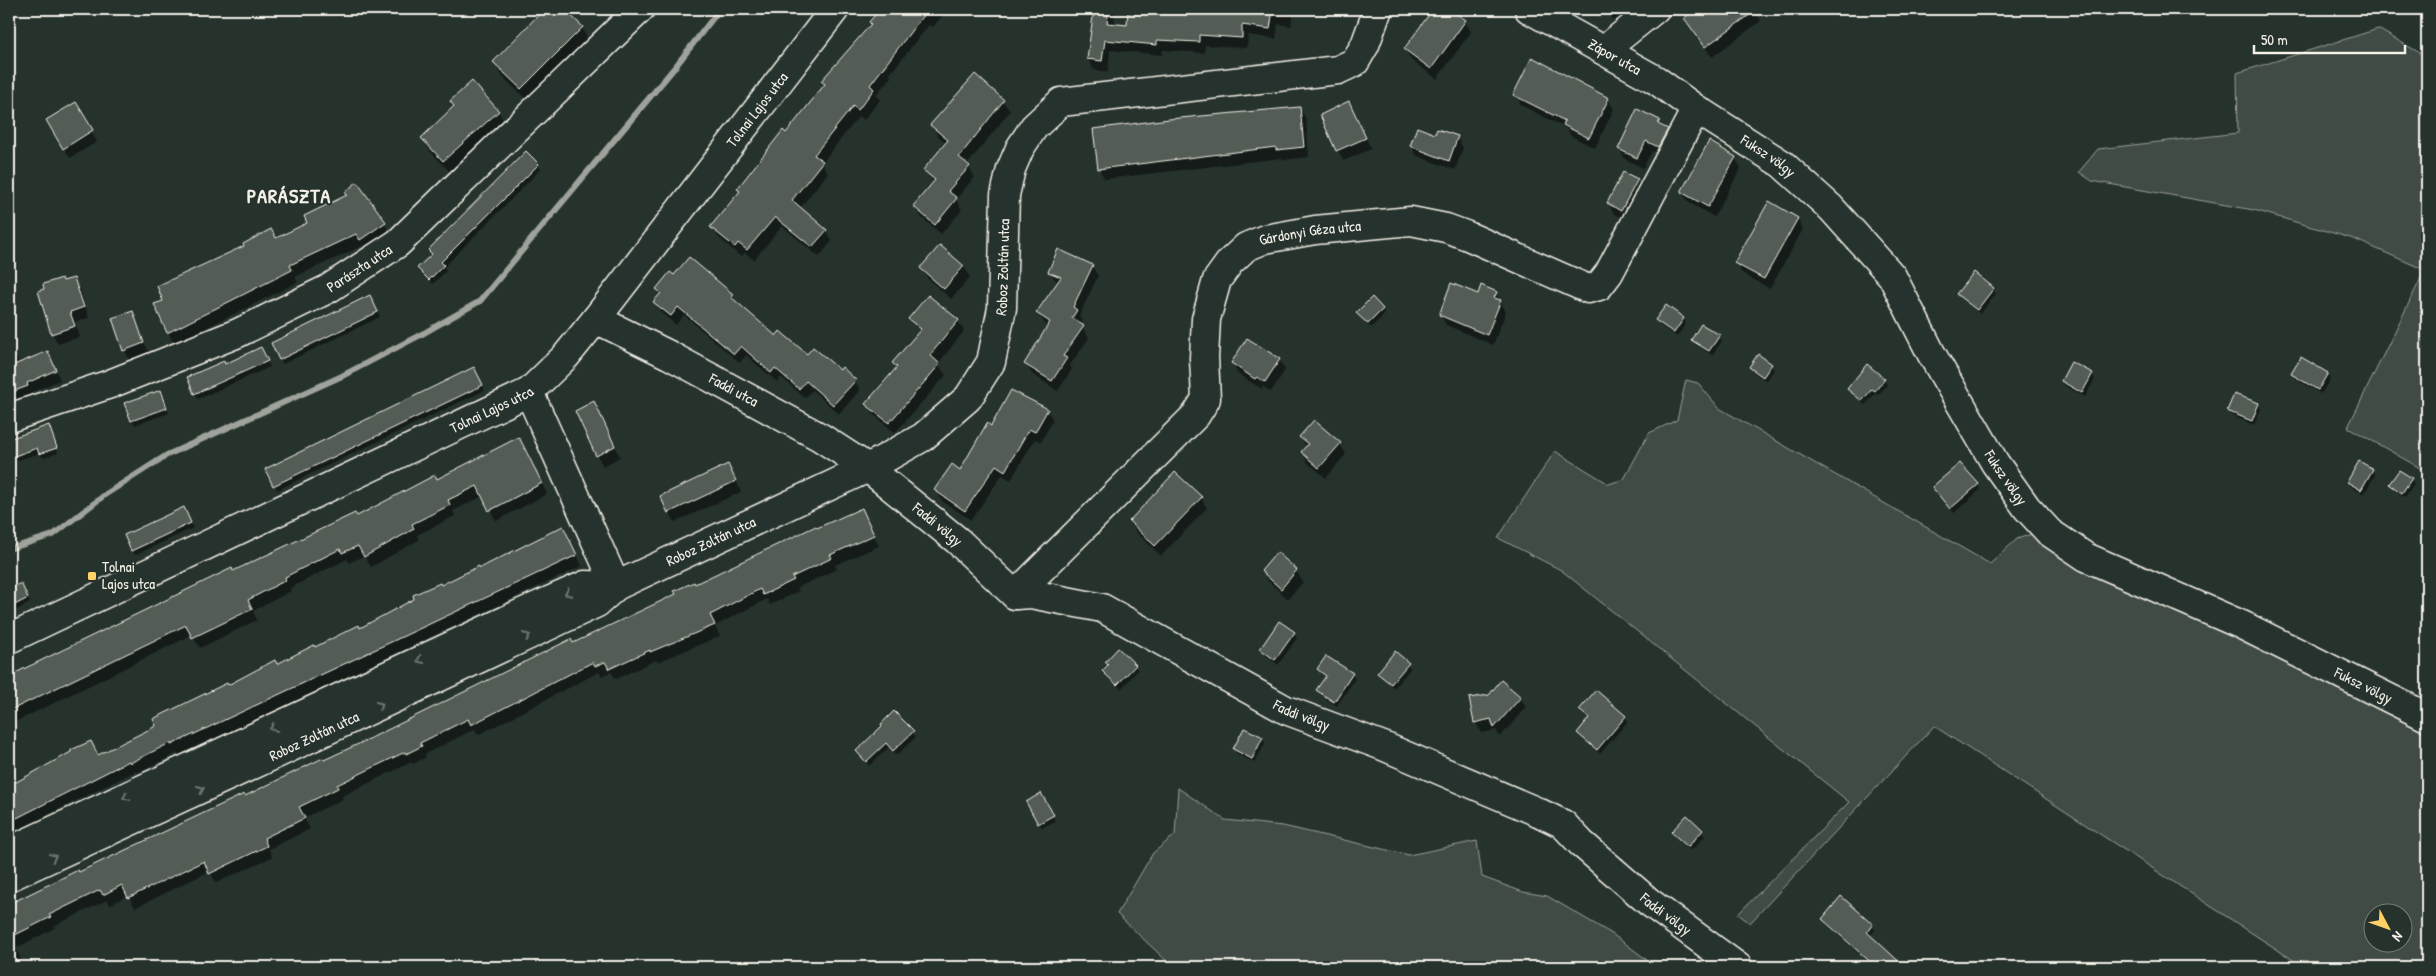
<svg xmlns="http://www.w3.org/2000/svg" width="2436" height="976" viewBox="0 0 2436 976" font-family="'Patrick Hand',sans-serif">
<style>
.green{fill:#414b45;stroke:#9a9e96;fill-rule:evenodd}
.shadow{fill:#0007}
.lines{fill:none;stroke-linecap:round;stroke-linejoin:round}
.stream{stroke:#9fa39b;stroke-width:6}
.building{fill:#525c55;stroke:#f4f1e8}
.minor-casing{stroke:#f4f1e8;stroke-width:31}
.minor{stroke:#26332d;stroke-width:28}
.oneway{stroke:#6e766e}
.poi-dot{fill:#ffd166;stroke:#26332d;stroke-width:2}
.labels{text-anchor:middle;stroke-width:4;stroke-linejoin:round;paint-order:stroke}
.street-label{font-size:15px;fill:#f4f1e8;stroke:#26332d}
.poi-label{font-size:15px;fill:#f4f1e8;stroke:#26332d;text-anchor:start}
.district-label{font-size:20px;font-weight:bold;letter-spacing:1px;fill:#f4f1e8;stroke:#26332d}
</style>
<rect width="100%" height="100%" fill="#26332d"/>
<filter id="ink" filterUnits="userSpaceOnUse"><feTurbulence type="fractalNoise" baseFrequency=".02" numOctaves="2"/><feDisplacementMap in="SourceGraphic" scale="10" xChannelSelector="R" yChannelSelector="G"/><feConvolveMatrix kernelMatrix="1 2 1 2 8 2 1 2 1" color-interpolation-filters="sRGB"/></filter>
<g filter="url(#ink)">
<g class="green">
<path d="M2378,29L2427,57V472L2348,427L2425,270L2354,239L2254,210L2092,181L2079,172L2098,149L2238,133L2237,73Z"/>
<path d="M1686,380L1698,383L1719,408L1990,564L2017,539L2032,534L2427,727V967H2304L1934,726L1750,923L1738,914L1849,802L1561,570L1498,538L1555,451L1609,484L1624,479L1649,433L1677,420ZM2374,914H2404V944H2374Z"/>
<path d="M1178,788L1225,820L1283,826L1409,855L1477,841L1482,877L1523,892L1547,896L1612,934L1657,967H1173L1117,914L1153,853L1175,835Z"/>
</g>
<g class="shadow">
<path d="M546,9H562L582,28L589,41L529,102L502,76L495,63Z"/>
<path d="M607,9H622L615,16Z"/>
<path d="M881,9H948L933,27L929,25L890,74L891,77L876,95L880,100L864,120L859,116L822,163L828,173L800,208L826,230L832,241L819,257L782,226L754,260L745,253L741,257L718,237L712,227L740,192L739,189L825,86L823,82L872,25L870,22Z"/>
<path d="M1095,9H1112L1115,14L1114,25L1128,27L1135,9H1293L1291,26L1278,24L1276,39L1248,35L1247,48L1205,45L1204,53L1163,50L1162,55L1110,50L1108,72L1094,70L1088,59Z"/>
<path d="M1320,9H1345L1344,14Z"/>
<path d="M1434,9H1448L1465,21L1471,32L1437,79L1411,60L1405,49Z"/>
<path d="M1605,9H1635L1617,24Z"/>
<path d="M1699,9H1754L1761,21L1712,57L1686,19Z"/>
<path d="M975,76L1003,101L1010,111L967,165L975,177L956,199L962,210L941,234L921,217L915,206L934,183L925,170L947,144L937,135L931,125Z"/>
<path d="M1515,95L1608,99L1614,109L1595,148L1571,136L1567,129L1521,105Z"/>
<path d="M75,104L97,142L70,158L48,121Z"/>
<path d="M1300,108L1306,119L1309,157L1283,160L1282,158L1105,179L1099,169L1094,130Z"/>
<path d="M498,111L506,124L451,173L430,151L422,138Z"/>
<path d="M1355,114L1371,149L1343,161L1321,115Z"/>
<path d="M1659,121L1673,141L1664,157L1652,151L1643,168L1625,159L1619,149Z"/>
<path d="M1436,135L1457,137L1463,148L1455,170L1417,156L1411,146Z"/>
<path d="M1735,158L1741,168L1714,217L1688,202L1682,192Z"/>
<path d="M538,165L541,169L444,267L446,271L433,284L419,268L432,255L430,250Z"/>
<path d="M1637,180L1643,190L1627,220L1614,214L1608,203Z"/>
<path d="M349,196L384,223L391,234L368,251L364,245L295,277L298,282L174,344L168,332L165,301L276,240L309,224Z"/>
<path d="M1797,219L1803,229L1770,289L1742,273L1736,263Z"/>
<path d="M940,247L964,267L970,277L951,299L928,279L922,268Z"/>
<path d="M1092,266L1098,276L1079,316L1083,322L1080,325L1089,338L1070,365L1072,369L1058,391L1032,374L1026,364L1049,327L1044,323L1038,313L1058,283L1049,272Z"/>
<path d="M675,277L732,295L737,303L776,338L855,380L860,390L839,414L812,390L805,398L781,377L777,382L746,355L740,363L684,315L676,325L660,312L655,302L661,295L657,289Z"/>
<path d="M74,280L80,290L89,318L75,322L80,337L58,344L52,333L64,283Z"/>
<path d="M1993,289L1996,294L1980,314L1958,294Z"/>
<path d="M1496,293L1506,312L1493,345L1446,325L1440,314L1478,295Z"/>
<path d="M373,302L380,317L283,364L280,359Z"/>
<path d="M1382,310L1385,314L1371,328L1358,313Z"/>
<path d="M132,312L149,354L130,360L124,350Z"/>
<path d="M1683,318L1686,323L1677,337L1660,325L1657,320Z"/>
<path d="M910,319L958,321L964,331L938,364L946,375L895,433L873,414L867,404L897,368L894,363L920,332Z"/>
<path d="M1719,336L1722,341L1712,355L1696,344L1693,340Z"/>
<path d="M48,352L60,380L31,392L32,396L9,404V359L16,357L20,364Z"/>
<path d="M264,353L270,367L198,399L188,378Z"/>
<path d="M1758,356L1771,365L1774,370L1766,381L1753,372L1750,367Z"/>
<path d="M1279,360L1285,370L1271,392L1263,386L1262,389L1238,374L1232,363Z"/>
<path d="M477,373L485,390L277,490L275,485Z"/>
<path d="M2092,374L2095,379L2085,397L2065,386L2062,381Z"/>
<path d="M2293,374H2327L2330,379L2321,394L2296,379Z"/>
<path d="M1884,380L1887,385L1878,395L1876,393L1865,405L1848,389Z"/>
<path d="M160,392L169,413L135,425L132,421Z"/>
<path d="M2258,404L2261,409L2254,425L2232,416L2229,411Z"/>
<path d="M1047,410L1053,420L1041,442L1035,439L1011,480L1002,475L971,520L942,501L936,490L960,472L992,428Z"/>
<path d="M600,414L620,457L603,466L597,455Z"/>
<path d="M48,427L58,453L43,458L40,453L9,463V440Z"/>
<path d="M1300,437L1340,444L1346,454L1326,478L1308,463L1302,453L1307,448Z"/>
<path d="M518,438L483,496L453,511L455,516L417,535L419,540L371,567L364,556L349,563L347,559L290,588L291,591L253,611L257,620L200,648L192,635L9,725V676L232,570L233,572L271,553L272,554L436,480Z"/>
<path d="M2372,470L2375,475L2364,494L2351,487L2348,482Z"/>
<path d="M734,476L741,492L675,522L669,512Z"/>
<path d="M2411,479L2414,484L2405,497L2394,489L2391,484Z"/>
<path d="M542,484L547,494L496,521L491,511Z"/>
<path d="M1978,485L1980,490L1954,513L1933,488Z"/>
<path d="M1201,498L1207,508L1161,556L1136,532L1130,521Z"/>
<path d="M186,513L193,528L135,555L132,550Z"/>
<path d="M867,520L879,546L835,565L837,569L797,588L799,591L770,605L767,599L715,626L720,636L658,662L656,660L616,679L611,672L602,676L599,672L478,735L475,729L425,754L426,757L413,764L412,762L342,796L343,799L304,818L310,829L269,849L272,857L216,883L210,871L135,908L128,895L110,905L107,900L54,926L55,928L16,948L23,965L18,967L9,965V906L78,871L79,873L245,798L817,529Z"/>
<path d="M569,538L582,566L179,755L177,753L137,773L136,771L9,834V788L32,776L31,774L73,753L98,756L157,726L228,686L359,629L441,587L480,569Z"/>
<path d="M1277,554L1296,571L1303,582L1288,599L1268,581L1262,571Z"/>
<path d="M20,585L30,603L9,614V590Z"/>
<path d="M1294,633L1297,638L1278,665L1264,654L1261,650Z"/>
<path d="M1106,662L1135,666L1138,670L1121,689L1104,671L1109,666Z"/>
<path d="M1408,664L1410,669L1394,688L1379,673Z"/>
<path d="M1318,669L1352,674L1355,679L1337,706L1321,695L1318,690L1326,678Z"/>
<path d="M1489,697H1520L1526,708L1500,737L1496,730L1482,733L1475,722Z"/>
<path d="M1581,710L1625,717L1628,721L1600,754L1579,733L1590,720Z"/>
<path d="M894,713L916,737L897,755L889,747L869,766L857,751L883,727Z"/>
<path d="M1245,729L1263,738L1265,743L1255,763L1237,754L1234,749Z"/>
<path d="M1041,795L1055,821L1042,828L1027,802Z"/>
<path d="M1687,817L1705,836L1691,851L1673,832Z"/>
<path d="M1841,898L1872,925L1875,930L1870,936L1904,967H1872L1873,966L1826,924L1823,919Z"/>
</g>
<g class="lines">
<path class="stream" d="M9,549L53,535L106,494L167,455L342,376L424,333L480,301L675,67L720,9"/>
</g>
<g class="building">
<path d="M544,9H564L583,27L521,89L493,62Z"/>
<path d="M880,9H928L870,85L874,89L858,110L853,106L814,155L823,161L792,200L827,230L812,247L775,217L747,250L738,243L735,247L710,227L740,191L737,189L783,130L786,133L825,84L821,81L871,24L869,22Z"/>
<path d="M1094,9H1109L1107,23L1127,25L1128,11L1134,12V9H1273L1270,29L1242,25V38L1199,35V42L1157,40V45L1105,40L1102,61L1087,59Z"/>
<path d="M1433,9H1450L1466,20L1431,69L1404,49Z"/>
<path d="M1697,9H1758L1705,47L1684,18Z"/>
<path d="M1532,57L1609,98L1589,138L1563,125L1565,121L1513,95Z"/>
<path d="M975,74L1004,100L959,157L970,166L948,191L957,198L935,225L913,206L935,180L923,170L948,140L930,125Z"/>
<path d="M472,81L499,111L443,161L421,138L454,106L450,101Z"/>
<path d="M1349,101L1366,138L1336,151L1320,115Z"/>
<path d="M76,102L93,130L63,149L46,120Z"/>
<path d="M1300,107L1304,147L1276,150V147L1098,169L1093,129L1169,119Z"/>
<path d="M1637,109L1660,120L1658,124L1668,129L1658,147L1646,141L1637,158L1618,149Z"/>
<path d="M1417,127L1435,134L1437,129L1458,136L1449,161L1410,146Z"/>
<path d="M1709,141L1736,157L1708,207L1681,192Z"/>
<path d="M526,151L539,164L441,262L444,265L429,280L417,268L432,254L428,250Z"/>
<path d="M1623,172L1638,179L1621,211L1607,203Z"/>
<path d="M357,182L386,222L360,240L356,234L290,265L292,270L167,333L154,304L163,301L157,286L244,246L243,244L271,229L276,238L307,223L304,216L347,195L345,192Z"/>
<path d="M1769,201L1798,218L1764,279L1734,263Z"/>
<path d="M940,245L964,266L944,289L920,268Z"/>
<path d="M1058,249L1093,265L1073,307L1077,310L1072,318L1084,326L1063,356L1067,358L1052,381L1024,364L1050,322L1036,313L1061,277L1048,272Z"/>
<path d="M689,257L733,294L731,297L776,336L780,331L807,354L813,347L840,370L842,367L856,380L833,405L806,381L799,389L775,368L771,373L741,346L734,354L678,307L671,316L653,302L661,293L656,289L670,272L674,275Z"/>
<path d="M1974,272L1994,288L1977,310L1956,294Z"/>
<path d="M62,278L63,281L74,278L84,307L70,312L75,326L51,334L38,291L44,289L43,284Z"/>
<path d="M1451,283L1478,294L1481,285L1497,292L1494,298L1501,300L1487,335L1439,315Z"/>
<path d="M370,295L378,312L279,360L271,343Z"/>
<path d="M928,295L959,320L930,355L940,364L889,423L865,404L897,367L892,363L921,329L908,319Z"/>
<path d="M1372,297L1383,309L1368,324L1356,313Z"/>
<path d="M1666,305L1684,318L1674,333L1655,320Z"/>
<path d="M133,311L144,343L123,351L112,318Z"/>
<path d="M1701,324L1720,335L1709,351L1691,340Z"/>
<path d="M1247,338L1280,359L1265,382L1257,377L1255,379L1231,363Z"/>
<path d="M261,347L268,361L194,394L187,377L224,361L225,364Z"/>
<path d="M48,351L56,370L27,383L28,386L9,393V367Z"/>
<path d="M1758,354L1772,364L1763,377L1749,367Z"/>
<path d="M2301,357L2328,373L2318,390L2291,374Z"/>
<path d="M2071,362L2093,373L2082,393L2061,381Z"/>
<path d="M1867,364L1885,379L1875,391L1872,389L1862,401L1847,389Z"/>
<path d="M474,367L483,385L273,486L265,469Z"/>
<path d="M161,390L167,408L131,421L124,403Z"/>
<path d="M1011,390L1048,409L1035,432L1029,429L1005,471L996,465L965,511L934,490L952,464L960,470L987,423L991,426Z"/>
<path d="M2234,394L2259,403L2252,421L2227,411Z"/>
<path d="M594,401L615,446L596,456L575,411Z"/>
<path d="M1314,420L1341,443L1319,468L1301,452L1308,444L1299,437Z"/>
<path d="M49,425L57,448L39,454L37,448L9,458V439Z"/>
<path d="M519,437L542,483L489,511L477,486L448,500L450,505L412,524L414,529L364,557L358,546L342,553L340,549L285,577L286,580L248,600L252,609L192,638L186,625L9,711V676L232,568L233,571L355,513L357,516L435,475L437,479Z"/>
<path d="M2359,461L2373,469L2361,490L2347,482Z"/>
<path d="M1960,463L1979,484L1950,509L1932,487Z"/>
<path d="M728,464L736,481L668,513L660,496Z"/>
<path d="M2399,470L2412,478L2402,493L2389,484Z"/>
<path d="M1175,472L1202,497L1155,546L1129,521Z"/>
<path d="M184,507L191,523L131,551L124,535Z"/>
<path d="M862,508L874,535L830,555L832,558L792,577L794,580L763,595L760,589L710,615L715,625L650,652V650L609,669L605,662L595,666L593,662L471,725L468,719L420,743L422,746L406,754L405,752L337,785L338,788L299,807L305,818L264,838L267,846L209,874L204,861L128,898L122,885L103,895L100,890L49,915L51,917L9,938V904L50,884L78,870L79,872L244,794L245,796L323,758L324,760L367,740L571,639L573,643L676,594L674,591L694,582L695,584L816,526L817,528Z"/>
<path d="M563,526L577,555L171,745L170,743L130,763L129,761L9,822V786L71,752V750L91,741L98,755L156,726L153,719L227,683L228,685L275,660L277,664L314,645L315,647L359,625L360,628L414,599L413,595L440,583L441,585L479,566L480,568Z"/>
<path d="M1277,552L1297,570L1281,589L1261,571Z"/>
<path d="M21,583L28,598L9,608V589Z"/>
<path d="M1279,621L1295,632L1275,660L1260,649Z"/>
<path d="M1118,648L1136,665L1117,685L1102,671L1108,665L1105,662Z"/>
<path d="M1395,651L1409,663L1391,684L1377,673Z"/>
<path d="M1326,656L1353,673L1334,702L1316,690L1326,676L1317,669Z"/>
<path d="M1501,680L1521,697L1494,728L1491,719L1474,723L1469,698L1489,695Z"/>
<path d="M1596,690L1626,716L1597,750L1577,733L1589,718L1579,710Z"/>
<path d="M894,711L914,731L893,751L886,743L866,762L856,751L882,726L881,724Z"/>
<path d="M1244,728L1263,737L1252,759L1233,749Z"/>
<path d="M1041,793L1054,815L1038,824L1026,802Z"/>
<path d="M1687,815L1703,830L1688,847L1671,832Z"/>
<path d="M1841,896L1873,924L1867,932L1905,967H1876L1822,919Z"/>
</g>
<g class="lines">
<g class="minor-casing">
<g id="minor">
<path id="s1" d="M1529,9L1656,80L1696,109L1782,164L1831,208L1892,276L1931,353L1995,463L2027,508L2049,532L2086,557L2242,625L2427,717"/>
<path d="M1604,50L1655,9"/>
<path id="s2" d="M596,319L669,355L820,437L868,468L958,541L1015,595L1031,594L1102,608L1286,710L1383,746L1538,812L1563,824L1581,843L1649,902L1738,967"/>
<path d="M529,392L616,586"/>
<path id="s3" d="M9,418L110,384L238,333L328,289L398,243L640,9"/>
<path id="s4" d="M1015,595L1196,415L1206,399L1204,358L1206,319L1217,280L1230,262L1246,247L1265,239L1315,230L1411,221L1446,228L1468,236L1588,289L1599,286L1609,273L1696,109"/>
<path id="s5" d="M9,639L529,392L566,356L596,319L835,9"/>
<path d="M9,851L524,612L585,585L616,586"/>
<path id="s6" d="M9,877L270,757L597,603L616,586L868,468L923,437L968,398L991,362L1002,308L1005,195L1011,169L1020,148L1034,127L1061,102L1338,70L1355,62L1365,45L1378,9"/>
</g>
</g>
<use href="#minor" class="minor"/>
</g>
<defs><path id="oneway-chevron" d="M-2-3.5L2.5 0L-2 3.5" fill="none" stroke-width="1.6" stroke-linecap="round" stroke-linejoin="round" transform="scale(1.25)"/></defs>
<g class="oneway">
<use href="#oneway-chevron" transform="translate(568 593) rotate(157)"/>
<use href="#oneway-chevron" transform="translate(527 636) rotate(-25)"/>
<use href="#oneway-chevron" transform="translate(420 660) rotate(155)"/>
<use href="#oneway-chevron" transform="translate(380 705) rotate(-25)"/>
<use href="#oneway-chevron" transform="translate(273 728) rotate(155)"/>
<use href="#oneway-chevron" transform="translate(201 789) rotate(-25)"/>
<use href="#oneway-chevron" transform="translate(126 797) rotate(155)"/>
<use href="#oneway-chevron" transform="translate(53 857) rotate(-25)"/>
</g>
</g>
<rect class="poi-dot" x="87" y="571" width="10" height="10" rx="2.5"/>
<g class="labels">
<g class="street-label">
<text dy="5" stroke="none"><textPath href="#s1" startOffset="98">Zápor utca</textPath></text>
<text dy="5" stroke="none"><textPath href="#s5" startOffset="939">Tolnai Lajos utca</textPath></text>
<text dy="5" stroke="none"><textPath href="#s1" startOffset="281">Fuksz völgy</textPath></text>
<text dy="5" stroke="none"><textPath href="#s4" startOffset="505">Gárdonyi Géza utca</textPath></text>
<text dy="5" stroke="none"><textPath href="#s6" startOffset="1214">Roboz Zoltán utca</textPath></text>
<text dy="5" stroke="none"><textPath href="#s3" startOffset="382">Parászta utca</textPath></text>
<text dy="5" stroke="none"><textPath href="#s2" startOffset="155">Faddi utca</textPath></text>
<text dy="5" stroke="none"><textPath href="#s5" startOffset="534">Tolnai Lajos utca</textPath></text>
<text dy="5" stroke="none"><textPath href="#s1" startOffset="686">Fuksz völgy</textPath></text>
<text dy="5" stroke="none"><textPath href="#s2" startOffset="400">Faddi völgy</textPath></text>
<text dy="5" stroke="none"><textPath href="#s6" startOffset="779">Roboz Zoltán utca</textPath></text>
<text dy="5" stroke="none"><textPath href="#s1" startOffset="1106">Fuksz völgy</textPath></text>
<text dy="5" stroke="none"><textPath href="#s2" startOffset="820">Faddi völgy</textPath></text>
<text dy="5" stroke="none"><textPath href="#s6" startOffset="336">Roboz Zoltán utca</textPath></text>
<text dy="5" stroke="none"><textPath href="#s2" startOffset="1240">Faddi völgy</textPath></text>
</g>
<g class="poi-label">
<text x="102" y="572">Tolnai<tspan x="102" dy="17">Lajos utca</tspan></text>
</g>
<g class="district-label">
<text x="289" y="203">PARÁSZTA</text>
</g>
</g>
<rect width="2436" height="976" fill="none" stroke="#26332d" stroke-width="30"/>
<rect x="15" y="15" width="2406" height="946" fill="none" stroke="#f4f1e8" stroke-width="2" filter="url(#ink)"/>
<g transform="translate(2388 928) rotate(131)"><circle r="24" fill="#26332d" stroke="#787f78"/>
<path d="M0-4L9 19L0 12L-9 19Z" fill="#ffd166"/>
<text y="-8" font-size="14" font-weight="bold" text-anchor="middle" fill="#f4f1e8">N</text>
</g>
<path d="M2254 45v8h151v-8" fill="none" stroke="#f4f1e8" stroke-width="2.5"/>
<text x="2261" y="45" font-size="15" fill="#f4f1e8" stroke="#26332d" stroke-width="4" paint-order="stroke">50 m</text>
</svg>
